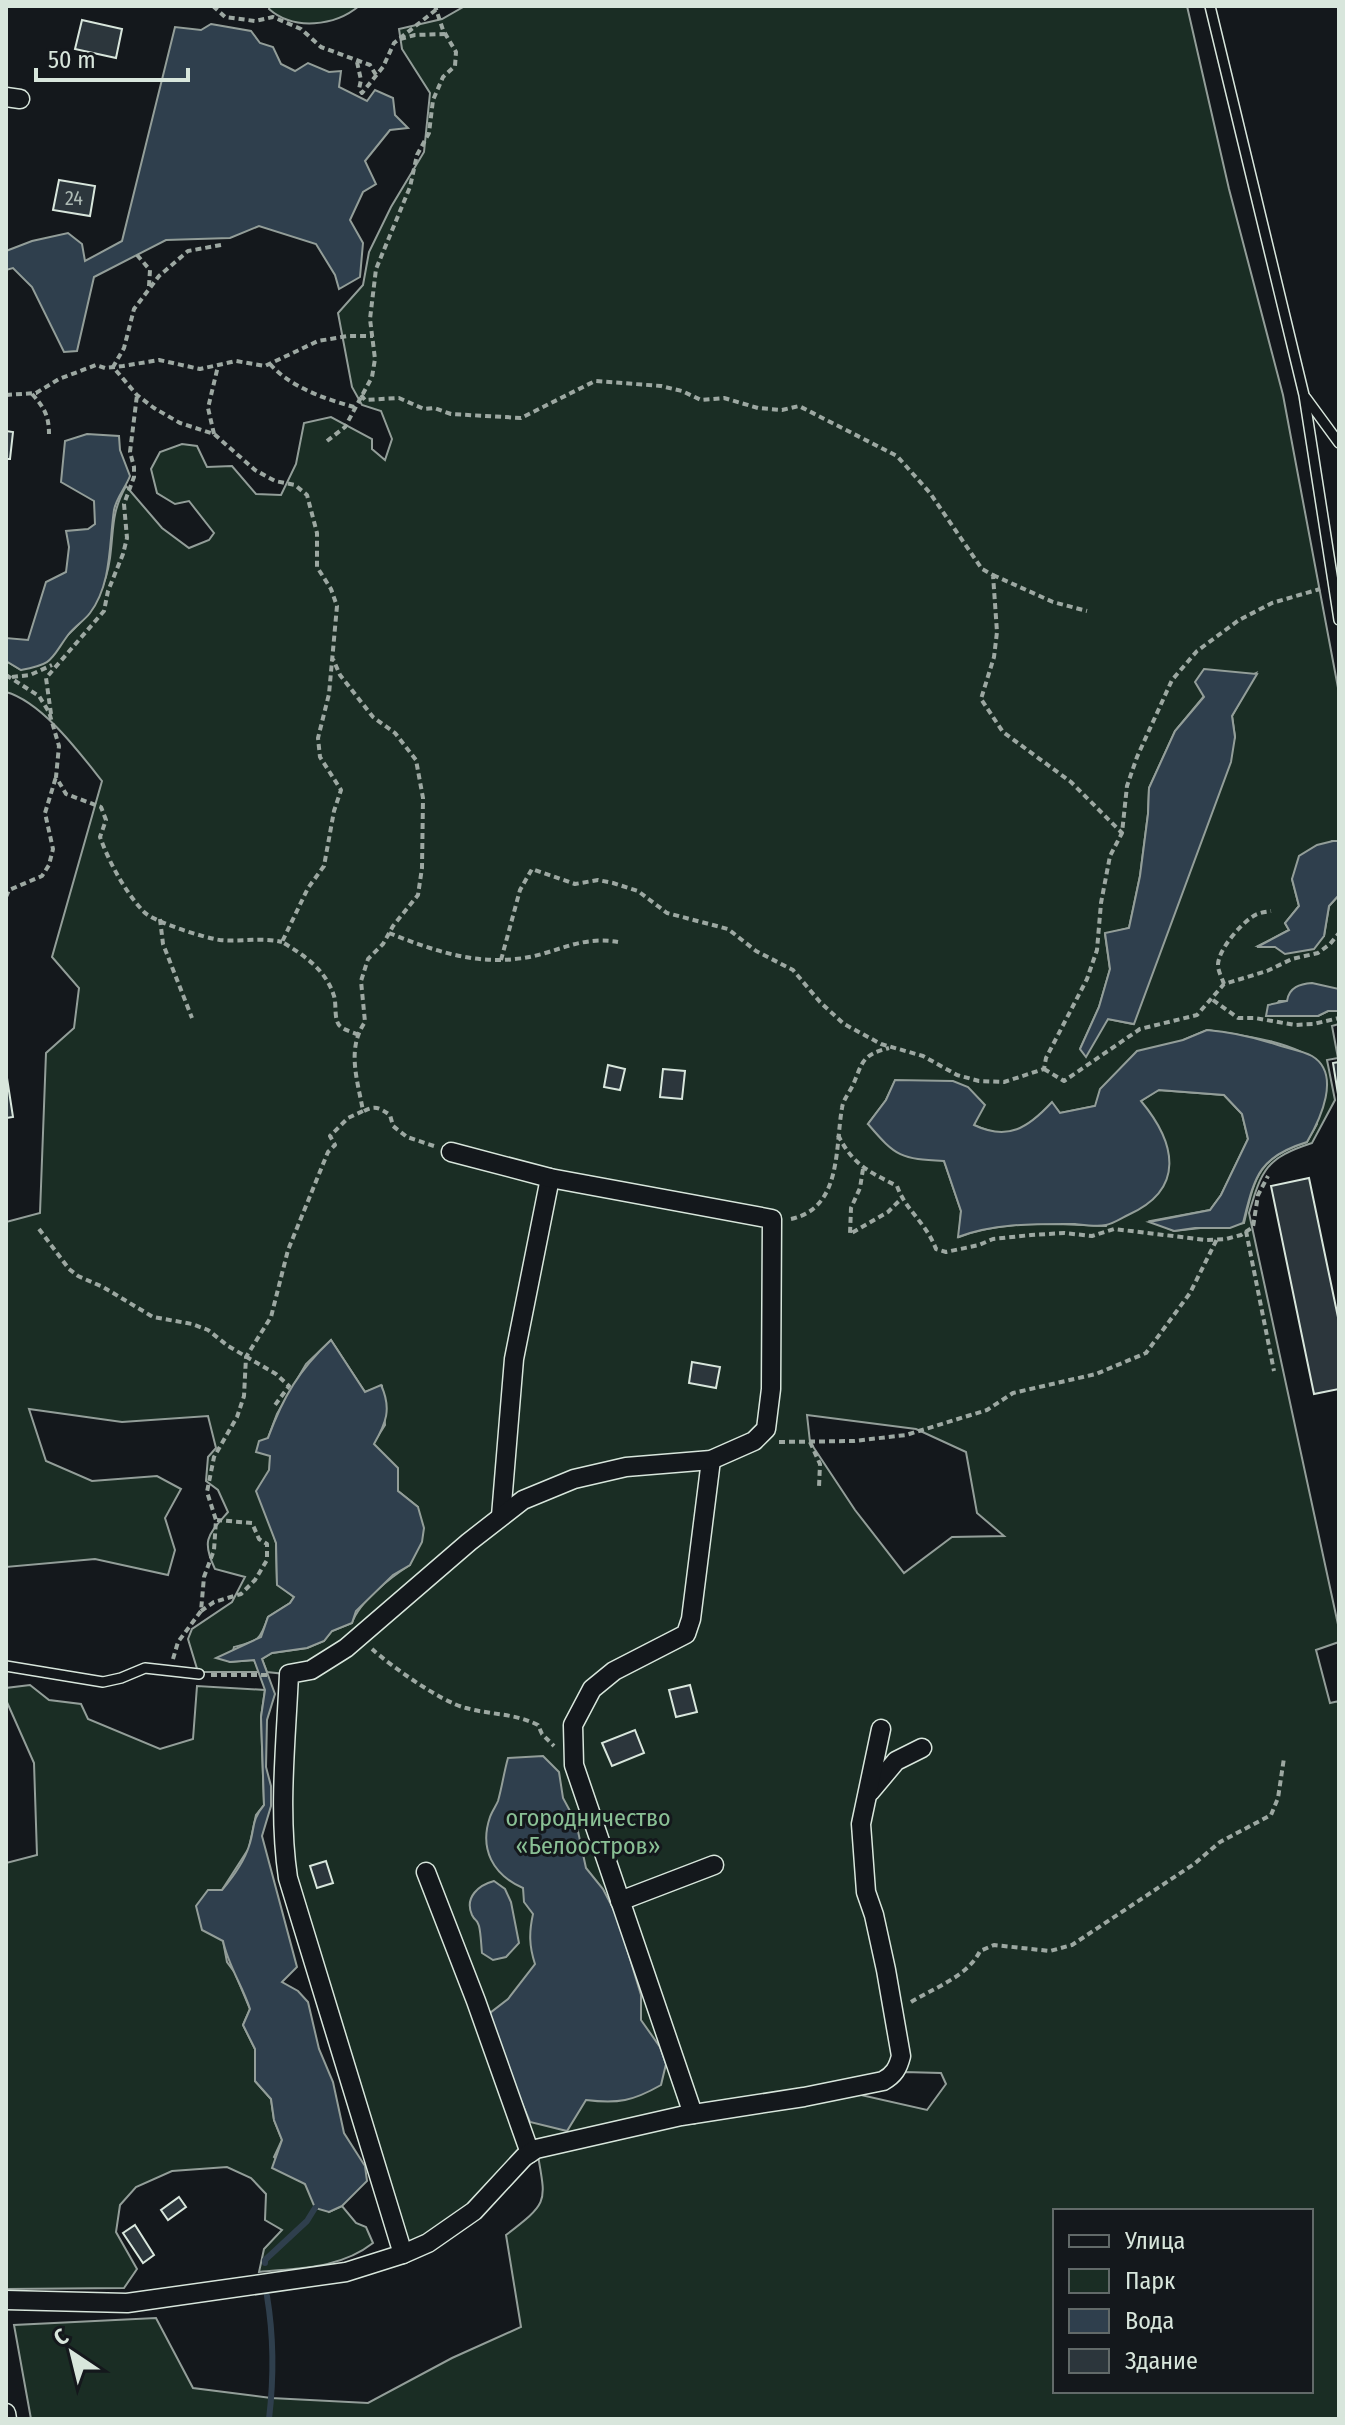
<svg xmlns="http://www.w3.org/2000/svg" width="1345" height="2425" viewBox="0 0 1345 2425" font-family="'Fira Sans Condensed',sans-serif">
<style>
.green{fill:#1a2d24;stroke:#939e99;stroke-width:2;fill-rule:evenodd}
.water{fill:#2f3f4d;stroke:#939e99;stroke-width:2}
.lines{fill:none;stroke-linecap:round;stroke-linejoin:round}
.stream{stroke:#2f3f4d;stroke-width:6}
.building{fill:#2c363c;stroke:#d8e6dc;stroke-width:2}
.service-casing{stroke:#d8e6dc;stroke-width:12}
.minor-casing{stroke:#d8e6dc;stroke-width:21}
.path{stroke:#9da8a2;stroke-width:4;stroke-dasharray:6 4;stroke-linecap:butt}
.service{stroke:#14181c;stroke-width:9}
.minor{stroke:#14181c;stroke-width:18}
.labels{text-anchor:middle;stroke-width:6;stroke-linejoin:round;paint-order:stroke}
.number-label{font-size:20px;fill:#adbab4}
.park-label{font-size:24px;fill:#8ac095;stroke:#14181c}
</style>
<rect width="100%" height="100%" fill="#14181c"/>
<g class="green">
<path d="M270,6H359C335,26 294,31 269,9Z"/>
<path d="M465,6H1187L1229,189L1283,395L1339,693V841H1332L1292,879L1299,906L1285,923L1289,930L1258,946L1275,947L1324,936L1329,906L1339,895V989L1288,1001H1279L1267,1016H1318L1328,1011H1339V1024L1332,1026L1338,1058L1327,1060L1335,1100L1312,1143C1266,1158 1262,1169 1249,1213L1339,1629V1642L1316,1650L1330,1703L1339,1701V2419H31L14,2325L156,2318L193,2388L271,2398L368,2403L452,2358L521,2327L506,2235C550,2201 546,2203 537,2150L489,2197L403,2252L288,1878L285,1674L267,1672L262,1659L272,1653L307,1648L324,1641L332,1631L352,1623C359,1602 391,1577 410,1565L418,1507L398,1491L384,1455L373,1444L385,1425L382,1386L365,1392L331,1340L306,1364L277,1414L268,1438L270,1456L269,1520L276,1543L277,1584L294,1597L290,1603L268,1617C260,1641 258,1641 234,1647L230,1662L254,1660L260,1672H198L188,1639L192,1629L232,1602L245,1577L215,1569C201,1540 208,1535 228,1512L218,1490L206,1481L208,1457L216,1448L208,1416L122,1422L29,1409L46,1461L92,1481L157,1476L181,1489L165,1518L175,1550L168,1575L95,1559L6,1567V1222L40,1213L46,1053L74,1028L79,988L52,957L102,781C79,752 42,702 6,692V661L21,670C65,640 102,614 110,558C114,528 111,513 126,486L162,528L189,548L209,540L214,533L189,501L175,504L157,493L151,469L160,452L182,444L197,446L207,467L232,466L256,494L281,495L296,464L304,423L331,417L372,439V449L385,460L392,439L381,411L362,405L352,387L338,313L363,285L369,252L391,207L424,152L430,93L402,49L399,29L442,19ZM1256,673L1232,716L1235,737L1133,1024L1108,1019L1080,1049L1099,1007L1110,969L1105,934L1129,928L1140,876L1148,814L1149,788L1175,731L1204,696ZM1207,1030C1240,1035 1295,1041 1320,1064L1317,1124L1307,1142C1258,1158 1255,1176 1244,1223L1174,1231L1151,1221L1210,1210L1221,1195L1248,1139L1242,1114L1224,1095L1158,1090L1141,1101L1106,1226C1057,1224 1005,1219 959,1237L961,1211L944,1161L868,1124L886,1100L895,1081C920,1095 980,1136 1006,1133C1024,1131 1040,1115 1052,1103L1060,1113L1095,1106L1183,1040ZM807,1415L916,1429L966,1452L977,1513L1004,1536L952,1537L904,1573L855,1510L810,1442ZM904,2072L941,2073L946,2084L927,2110L852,2093ZM1055,2211H1311V2391H1055Z"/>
<path d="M30,1685L49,1700L81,1704L88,1719L160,1749L193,1739L197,1686L265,1690L261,1717L264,1805L256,1815L249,1848L222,1890L223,1941L227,1962L235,1973L250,2009L243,2025L255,2049V2081L271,2099L274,2120L282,2140L274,2157L305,2184L329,2212L342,2206L356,2223L366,2227L373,2243C340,2269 298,2268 259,2272L264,2249L282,2230L265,2220L266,2194L251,2178L227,2167L172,2171L136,2187L120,2205L116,2232L137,2269L124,2288L6,2289V1863L37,1855L34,1763L6,1700V1688Z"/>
</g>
<g class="water">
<path d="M211,24L251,31L260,43L273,47L281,64L295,71L308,63L329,72L341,71L339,87L367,101L375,90L393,98L395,115L408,128L390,130L365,161L376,184L363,192L350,220L363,243L360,277L339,289L335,275L316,244L259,226L230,238L166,240L94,277L77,351L64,352L32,287L13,268L6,270V251L32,241L68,233L82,244L85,261L122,241L175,27L201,30Z"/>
<path d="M87,434L119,436L120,450L130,476C126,487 116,498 114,510C109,543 112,584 90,613C84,621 75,626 68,635C50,660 54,664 21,670L6,661V638L28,640L46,582L66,572L69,547L66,531L88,529L95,524L94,501L61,482L65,441Z"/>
<path d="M1204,669L1257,674L1232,716L1235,737L1231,762L1134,1024L1108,1019L1086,1057L1080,1049L1099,1007L1110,969L1105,933L1129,928L1140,876L1148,814L1149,788L1175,731L1204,697L1195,682Z"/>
<path d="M1333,841H1339V895L1329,906L1324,936L1314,949L1285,954L1275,947H1257L1289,930L1285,923L1299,906L1292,879L1299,856L1317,845Z"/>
<path d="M1312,983L1339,989V1011H1328L1318,1016H1266L1268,1005L1287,1001C1289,987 1300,984 1312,983Z"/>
<path d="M1207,1030C1233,1032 1257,1038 1281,1046C1291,1049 1303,1051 1312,1056C1342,1074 1320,1120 1307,1142C1258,1157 1255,1176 1243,1223L1230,1228H1195L1174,1231L1149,1222L1210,1210L1221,1195L1248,1139L1242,1114L1224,1095L1159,1090L1141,1101C1176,1143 1186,1189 1128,1215C1122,1218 1113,1224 1106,1225C1097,1227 1084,1225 1075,1224C1036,1224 995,1223 958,1237L961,1211L944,1161C901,1159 896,1157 868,1124L886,1100L895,1080L953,1081L968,1087L985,1105L974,1125C1008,1141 1028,1128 1052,1102L1060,1113L1095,1106L1100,1089L1137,1051L1183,1040Z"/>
<path d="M331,1340L365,1392L381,1385C392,1409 386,1423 374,1444L398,1468V1491L418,1507L424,1528L422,1542L410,1565L393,1575L356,1611L352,1623L332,1631L324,1641L307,1648L272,1653L262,1659L275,1694L267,1720L266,1767L271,1786V1806L262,1836L297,1967L282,1982L298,1991L308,2002L319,2049L333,2082L344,2133L365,2166L367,2181L342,2206L329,2212L315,2208L305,2184L272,2168L282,2140L274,2120L271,2099L255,2081V2049L243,2025L250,2009C242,1985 228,1965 223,1941L202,1930L196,1906L208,1890H222C233,1877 244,1862 249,1846C255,1829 251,1820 264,1805L261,1717L265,1690L254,1660L230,1662L216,1658L261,1637L268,1617L290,1603L294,1597L277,1585L276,1543L256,1491L269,1470L270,1456L256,1452L259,1441L268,1438C283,1397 299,1370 331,1340Z"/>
<path d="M543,1756L559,1772L563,1798L576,1822L586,1868L603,1889L617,1916L641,1995V2020L660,2047L666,2064L661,2085C633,2101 618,2104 586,2100L567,2131L530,2122L501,2054L490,2013L508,1999L535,1964C529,1946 529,1932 533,1914L524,1902L523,1888C493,1875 479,1849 490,1817C492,1811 496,1806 498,1801C502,1787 504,1772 508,1758Z"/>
<path d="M494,1881L505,1889L511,1902L519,1943L506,1957L493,1960L482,1953C481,1944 481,1934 479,1926C476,1917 476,1923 472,1915C464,1897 479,1885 494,1881Z"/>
</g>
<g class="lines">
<g class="stream">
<path d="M265,2263V2260L307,2221L315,2208"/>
<path d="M267,2296C274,2338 274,2377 269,2419"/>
</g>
</g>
<g class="building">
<path d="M82,20L122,29L116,58L75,49Z"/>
<path d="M59,180L95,186L90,216L53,210Z"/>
<path d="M6,431L13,432L10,459H6Z"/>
<path d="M1339,1062V1094H1338L1333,1063Z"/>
<path d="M608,1065L625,1069L620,1090L604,1087Z"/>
<path d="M663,1069L685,1071L682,1099L660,1097Z"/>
<path d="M7,1078L13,1117L6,1118V1079Z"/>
<path d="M1309,1178L1339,1322V1389L1314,1394L1271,1186Z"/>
<path d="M692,1362L720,1367L716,1388L689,1383Z"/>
<path d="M690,1685L697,1712L676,1717L669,1690Z"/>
<path d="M635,1730L644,1753L612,1766L602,1743Z"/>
<path d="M326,1861L333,1883L317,1888L310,1866Z"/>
<path d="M179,2197L186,2207L168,2220L161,2210Z"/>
<path d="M135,2225L154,2255L143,2263L123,2233Z"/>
</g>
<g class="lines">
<g class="service-casing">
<g id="service">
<path d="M1210,6L1304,395L1339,620"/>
<path d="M1306,398L1339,443"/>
<path d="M6,1666L103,1682L121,1678L145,1668L199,1674"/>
</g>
</g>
<g class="minor-casing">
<g id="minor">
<path d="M6,97L20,99"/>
<path d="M501,1516L514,1359L550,1178"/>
<path d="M870,1792L896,1761L922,1748"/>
<path d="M426,1872L476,2001L530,2153"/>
<path d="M620,1901L714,1865"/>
<path d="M693,2114L574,1765L573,1725L592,1689L614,1671L686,1634L691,1619L711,1460"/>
<path d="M403,2254L288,1878C278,1811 286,1742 289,1674L311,1670L346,1648L469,1542L523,1500L574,1479L626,1467L711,1460L754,1441L766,1429L771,1389L772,1219L550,1178L451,1152"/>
<path d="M6,2300L127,2303L346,2272L403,2254L428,2243L474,2211L524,2157L536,2149L681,2116L804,2097L883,2081C894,2075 898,2068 901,2056L886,1970L874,1915L866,1892L861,1824L881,1729"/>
<path d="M6,2413L7,2419"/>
</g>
</g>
<g class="path">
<path d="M213,6L225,17L255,21L273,17L301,29L321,47L370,65L376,75"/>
<path d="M400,39L415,35L445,34"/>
<path d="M357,62L361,80L359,89L362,93L383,67L394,43L437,9"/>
<path d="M221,245L188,251L159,276L134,309L124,348L113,367L137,395L154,408L180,423L214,434L255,470L275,481L295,485L307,495L317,533V567L331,589L337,606L329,694L318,738L320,757L341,790L334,811L324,866L308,888L282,942C304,955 326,970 334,996C337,1005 333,1021 341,1027C346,1031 353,1032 359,1035"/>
<path d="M137,255L150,270L149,286"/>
<path d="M270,364C290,387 325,399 354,407"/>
<path d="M32,394C44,407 49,416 49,434"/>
<path d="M6,395L36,393L59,379L96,365L105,368L123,366L159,360L200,369L236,361L265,366L318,341L348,336H373"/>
<path d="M361,395L365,400L399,398L424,409L434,408L451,414L521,418L595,381L661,386L682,391L701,400L724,398L758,408L782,410L799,406L897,456L930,493L982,569L993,575L997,632L994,657L981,699L1003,732L1071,782L1122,833"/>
<path d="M214,434L208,408L218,366"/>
<path d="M327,441L345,427L372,377L375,359L370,319L376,269L410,187L417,155L429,133L433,100L443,77L455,66L456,52L443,30L435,6"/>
<path d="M993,575L1053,602L1087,611"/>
<path d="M6,675L39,696L49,712L59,746L56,777L66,794L101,807L106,820L100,837C109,862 125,892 144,912C154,922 205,938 220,940C241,942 261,937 282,942"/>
<path d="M12,677L30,675L52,665"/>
<path d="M51,714L46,678L104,611L108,591L123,554L127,538L124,504L134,477V467L130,452L137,395"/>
<path d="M6,897L9,890L42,876L49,865L53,849L45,813L56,777"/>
<path d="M160,919L163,944L192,1018"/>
<path d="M389,933C429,949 471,964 515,959C554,956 576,935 618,942"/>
<path d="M501,960L520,890L532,869L575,884L598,880L613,883L638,891L667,913L728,929L756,951L793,970L820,1002L844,1024L881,1044L923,1056L957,1075L979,1081L1004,1082L1044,1069L1046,1058L1087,979L1097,950L1101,903L1110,856L1122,833L1127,786L1137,757L1172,680L1197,651L1239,620L1272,603L1320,589"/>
<path d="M1224,984C1222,978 1218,971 1218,965C1218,950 1240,925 1252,917C1257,913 1264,912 1271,911"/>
<path d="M1213,1000L1238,1018H1255L1295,1025L1313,1024L1339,1018"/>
<path d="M1044,1069L1064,1081L1140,1029L1197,1015L1224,984L1267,971L1292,959L1318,953L1330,944L1339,933"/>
<path d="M364,1111C375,1105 380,1108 390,1115L393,1126L407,1137L434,1146"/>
<path d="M838,1135C853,1165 868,1171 897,1186C906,1211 925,1221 936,1249L946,1252L979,1245L993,1239L1031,1235L1064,1233L1092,1236L1114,1229L1206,1240L1226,1239L1241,1235L1253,1227L1258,1195L1268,1176"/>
<path d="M863,1169L860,1188L851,1208L850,1234L888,1212L901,1199"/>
<path d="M791,1219C842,1208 835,1148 842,1108C843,1100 849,1093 853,1085C863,1061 862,1055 889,1048"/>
<path d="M39,1229L69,1269L78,1276L103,1287L153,1317L192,1324L208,1330L228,1346L276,1374L289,1386L275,1405"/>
<path d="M1246,1231L1274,1371"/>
<path d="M779,1442L854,1441L906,1435L987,1410L1013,1393L1096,1374L1146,1353L1190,1293L1217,1239"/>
<path d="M810,1442L820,1464L819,1487"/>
<path d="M201,1611L214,1602L241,1594L255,1580L267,1560V1544L259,1539L252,1523L217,1520"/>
<path d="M372,1649C391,1666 441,1702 466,1708C491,1715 514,1713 538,1725L542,1734L554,1746"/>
<path d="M173,1659L178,1642L201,1611L204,1577L214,1550L216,1520L207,1492L214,1457L237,1417L244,1396L246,1357L271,1317L288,1250L328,1152L335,1145L330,1136L348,1118L363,1111C358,1082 346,1049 365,1022L361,981L368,959L383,944L393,926L418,895L422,868L423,798L416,760L395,733L373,717L340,675L333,659"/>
<path d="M211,1675H270"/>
<path d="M911,2002C934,1988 968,1976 980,1951L994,1945L1050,1951L1072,1945L1194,1864L1220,1842L1271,1815L1278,1798L1284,1758"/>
</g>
<use href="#service" class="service"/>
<use href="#minor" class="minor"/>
</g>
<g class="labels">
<g class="number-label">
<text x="74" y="205">24</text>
</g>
<g class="park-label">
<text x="588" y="1826">огородничество<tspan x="588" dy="28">«Белоостров»</tspan></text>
</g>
</g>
<rect width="1345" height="2425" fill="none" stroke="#d8e6dc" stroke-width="16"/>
<rect x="1053" y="2209" width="260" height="184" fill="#14181c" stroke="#626a69" stroke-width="2"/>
<rect x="1069" y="2235" width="40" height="12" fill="#14181c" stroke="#626a69" stroke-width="2"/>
<text x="1125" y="2249" font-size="24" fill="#d8e6dc">Улица</text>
<rect x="1069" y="2269" width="40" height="24" fill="#1a2d24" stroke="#626a69" stroke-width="2"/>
<text x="1125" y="2289" font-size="24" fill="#d8e6dc">Парк</text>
<rect x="1069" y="2309" width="40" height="24" fill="#2f3f4d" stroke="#626a69" stroke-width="2"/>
<text x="1125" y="2329" font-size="24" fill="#d8e6dc">Вода</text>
<rect x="1069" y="2349" width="40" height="24" fill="#2c363c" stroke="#626a69" stroke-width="2"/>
<text x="1125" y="2369" font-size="24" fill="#d8e6dc">Здание</text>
<g transform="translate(72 2353) rotate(325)" stroke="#14181c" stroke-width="6" paint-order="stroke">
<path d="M0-6L14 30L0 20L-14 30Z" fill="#d8e6dc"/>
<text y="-12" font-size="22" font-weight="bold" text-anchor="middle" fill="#d8e6dc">С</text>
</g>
<path d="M36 68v12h152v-12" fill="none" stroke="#d8e6dc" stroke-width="4"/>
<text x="48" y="68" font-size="24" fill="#d8e6dc" stroke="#14181c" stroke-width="6" paint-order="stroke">50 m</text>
</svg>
